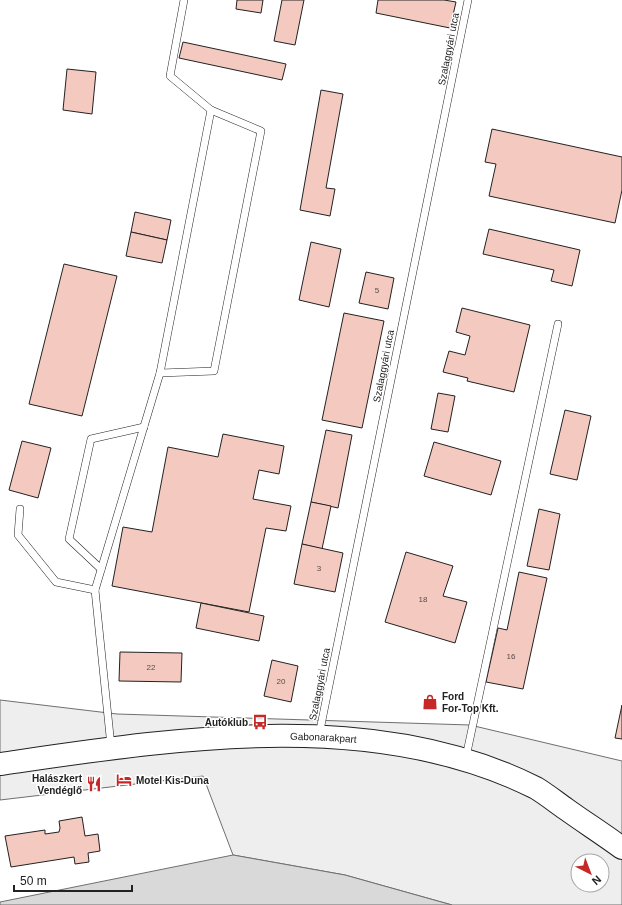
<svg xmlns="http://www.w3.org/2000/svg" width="622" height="905" viewBox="0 0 622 905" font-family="Arial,sans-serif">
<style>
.green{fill:#eee;stroke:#6f6f6f;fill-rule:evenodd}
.water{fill:#d9d9d9;stroke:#6f6f6f}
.building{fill:#f3c9c0;stroke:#222}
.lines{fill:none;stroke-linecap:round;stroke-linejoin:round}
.service-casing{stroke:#222;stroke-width:8}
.primary-casing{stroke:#222;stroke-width:24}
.service{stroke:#fff;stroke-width:7}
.primary{stroke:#fff;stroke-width:22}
.labels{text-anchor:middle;stroke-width:3;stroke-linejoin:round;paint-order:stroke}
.number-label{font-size:8px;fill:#564c4a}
.street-label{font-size:10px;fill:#222;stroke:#fff}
.poi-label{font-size:10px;font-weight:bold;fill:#222;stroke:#fff;text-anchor:start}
</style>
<rect width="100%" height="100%" fill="#fff"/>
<path class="green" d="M0,700L117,714L470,725L622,761V905H452L345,875L233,855L203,776L0,800ZM578,861H602V885H578Z"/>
<path class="water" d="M233,855L345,875L452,905H0V902Z"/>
<g class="building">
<path d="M237,0H263L261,13L236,9Z"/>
<path d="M282,0H304L295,45L274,41Z"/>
<path d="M378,0H444L456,2L450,28L376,13Z"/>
<path d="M183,42L286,64L282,80L179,58Z"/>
<path d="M67,69L96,72L92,114L63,110Z"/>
<path d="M321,90L343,94L326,188L335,189L330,216L300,210Z"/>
<path d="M492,129L622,157V190L615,223L489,196L496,164L485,162Z"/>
<path d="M135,212L171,220L167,240L131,232Z"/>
<path d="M489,229L580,250L572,286L551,281L554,270L483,254Z"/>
<path d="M131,232L167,240L162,263L126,256Z"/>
<path d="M311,242L341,249L329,307L299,300Z"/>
<path d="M64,264L117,276L82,416L29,404Z"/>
<path d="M366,272L394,278L388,309L359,303Z"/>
<path d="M462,308L530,325L514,392L467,381L468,378L443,372L449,351L465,355L470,336L456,332Z"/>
<path d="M344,313L384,321L362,428L322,420Z"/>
<path d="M438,393L455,396L448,432L431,429Z"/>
<path d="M565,410L591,416L577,480L550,474Z"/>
<path d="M326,430L352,435L338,508L311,502Z"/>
<path d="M223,434L284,446L279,474L259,470L253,499L291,506L286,531L266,528L249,612L112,586L123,527L152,532L168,447L218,457Z"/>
<path d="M22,441L51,448L38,498L9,490Z"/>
<path d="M434,442L501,461L491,495L424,476Z"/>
<path d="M311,502L331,506L322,549L302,544Z"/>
<path d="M539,509L560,514L549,570L527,566Z"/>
<path d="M302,544L343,553L335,592L294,584Z"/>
<path d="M406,552L453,566L443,596L467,602L455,643L385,622Z"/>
<path d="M519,572L547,578L523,689L486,682L498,628L507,630Z"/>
<path d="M201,603L264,616L259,641L196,628Z"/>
<path d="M120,652L182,653L181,682L119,681Z"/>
<path d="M272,660L298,666L291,702L264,696Z"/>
<path d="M622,705V739L615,738Z"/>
<path d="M82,817L85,836L98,834L100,851L88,853L89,862L75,864L74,857L11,867L5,836L45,830V834L59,832L60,828L59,821Z"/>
</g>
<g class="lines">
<g class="service-casing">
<g id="service">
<path d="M160,373L214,371L261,131L211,110L170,76L184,0"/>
<path d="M20,509L18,535L56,582L95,590"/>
<path d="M101,569L69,539L91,439L144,427"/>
<path d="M319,735L468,0"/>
<path d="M111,746L95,590L160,373L211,110"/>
<path d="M466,757L558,324"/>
</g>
</g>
<g class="primary-casing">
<g id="primary">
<path id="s1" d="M0,764C173,739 373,706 536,788C546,794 556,802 566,809C584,822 603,834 622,848"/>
</g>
</g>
<use href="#service" class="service"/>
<use href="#primary" class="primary"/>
</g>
<defs>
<g id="shop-bare" transform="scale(1.2)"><path d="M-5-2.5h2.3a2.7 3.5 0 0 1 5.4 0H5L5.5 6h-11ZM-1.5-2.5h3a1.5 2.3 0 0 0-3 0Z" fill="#c62828" stroke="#fff" stroke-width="2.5" paint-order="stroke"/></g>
<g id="bus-bare" transform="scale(1.2)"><path d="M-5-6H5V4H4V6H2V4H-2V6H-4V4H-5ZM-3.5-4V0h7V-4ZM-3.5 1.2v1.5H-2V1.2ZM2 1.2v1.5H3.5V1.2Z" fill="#c62828" stroke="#fff" stroke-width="2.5" paint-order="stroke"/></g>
<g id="hotel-bare" transform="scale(1.2)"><path d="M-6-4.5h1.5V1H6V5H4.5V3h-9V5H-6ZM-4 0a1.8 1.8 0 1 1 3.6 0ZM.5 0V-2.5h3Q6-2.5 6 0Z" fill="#c62828" stroke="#fff" stroke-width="2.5" paint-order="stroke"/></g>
<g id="restaurant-bare" transform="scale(1.2)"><path d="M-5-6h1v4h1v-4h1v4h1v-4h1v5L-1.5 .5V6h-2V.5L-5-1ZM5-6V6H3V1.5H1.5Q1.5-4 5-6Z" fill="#c62828" stroke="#fff" stroke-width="2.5" paint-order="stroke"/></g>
</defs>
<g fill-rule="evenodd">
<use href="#shop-bare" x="430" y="702"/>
<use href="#bus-bare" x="260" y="722"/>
<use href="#hotel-bare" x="124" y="780"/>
<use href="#restaurant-bare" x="94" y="784"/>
</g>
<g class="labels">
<g class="number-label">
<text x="377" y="293">5</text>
<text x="319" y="571">3</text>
<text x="423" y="602">18</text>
<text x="511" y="659">16</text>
<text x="151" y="670">22</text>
<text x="281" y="684">20</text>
</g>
<g class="street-label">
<text transform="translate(448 49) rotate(-79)" y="4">Szalaggyári utca</text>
<text transform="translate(383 366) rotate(-79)" y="4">Szalaggyári utca</text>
<text transform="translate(319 684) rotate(-79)" y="4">Szalaggyári utca</text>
<text dy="4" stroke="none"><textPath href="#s1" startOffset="325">Gabonarakpart</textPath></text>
</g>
<g class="poi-label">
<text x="442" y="700">Ford<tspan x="442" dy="12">For-Top Kft.</tspan></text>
<text x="248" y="726" text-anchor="end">Autóklub</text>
<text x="82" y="782" text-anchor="end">Halászkert<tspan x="82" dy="12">Vendéglő</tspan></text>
<text x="136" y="784">Motel Kis-Duna</text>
</g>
</g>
<g transform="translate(590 873) rotate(138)"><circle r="19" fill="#ffffff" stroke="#a7a7a7"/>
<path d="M0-3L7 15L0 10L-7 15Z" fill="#c62828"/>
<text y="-6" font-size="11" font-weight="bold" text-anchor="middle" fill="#222222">N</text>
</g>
<path d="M14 885v6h118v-6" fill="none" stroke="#222222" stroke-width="2"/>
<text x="20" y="885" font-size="12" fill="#222222" stroke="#ffffff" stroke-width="3" paint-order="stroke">50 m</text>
</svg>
